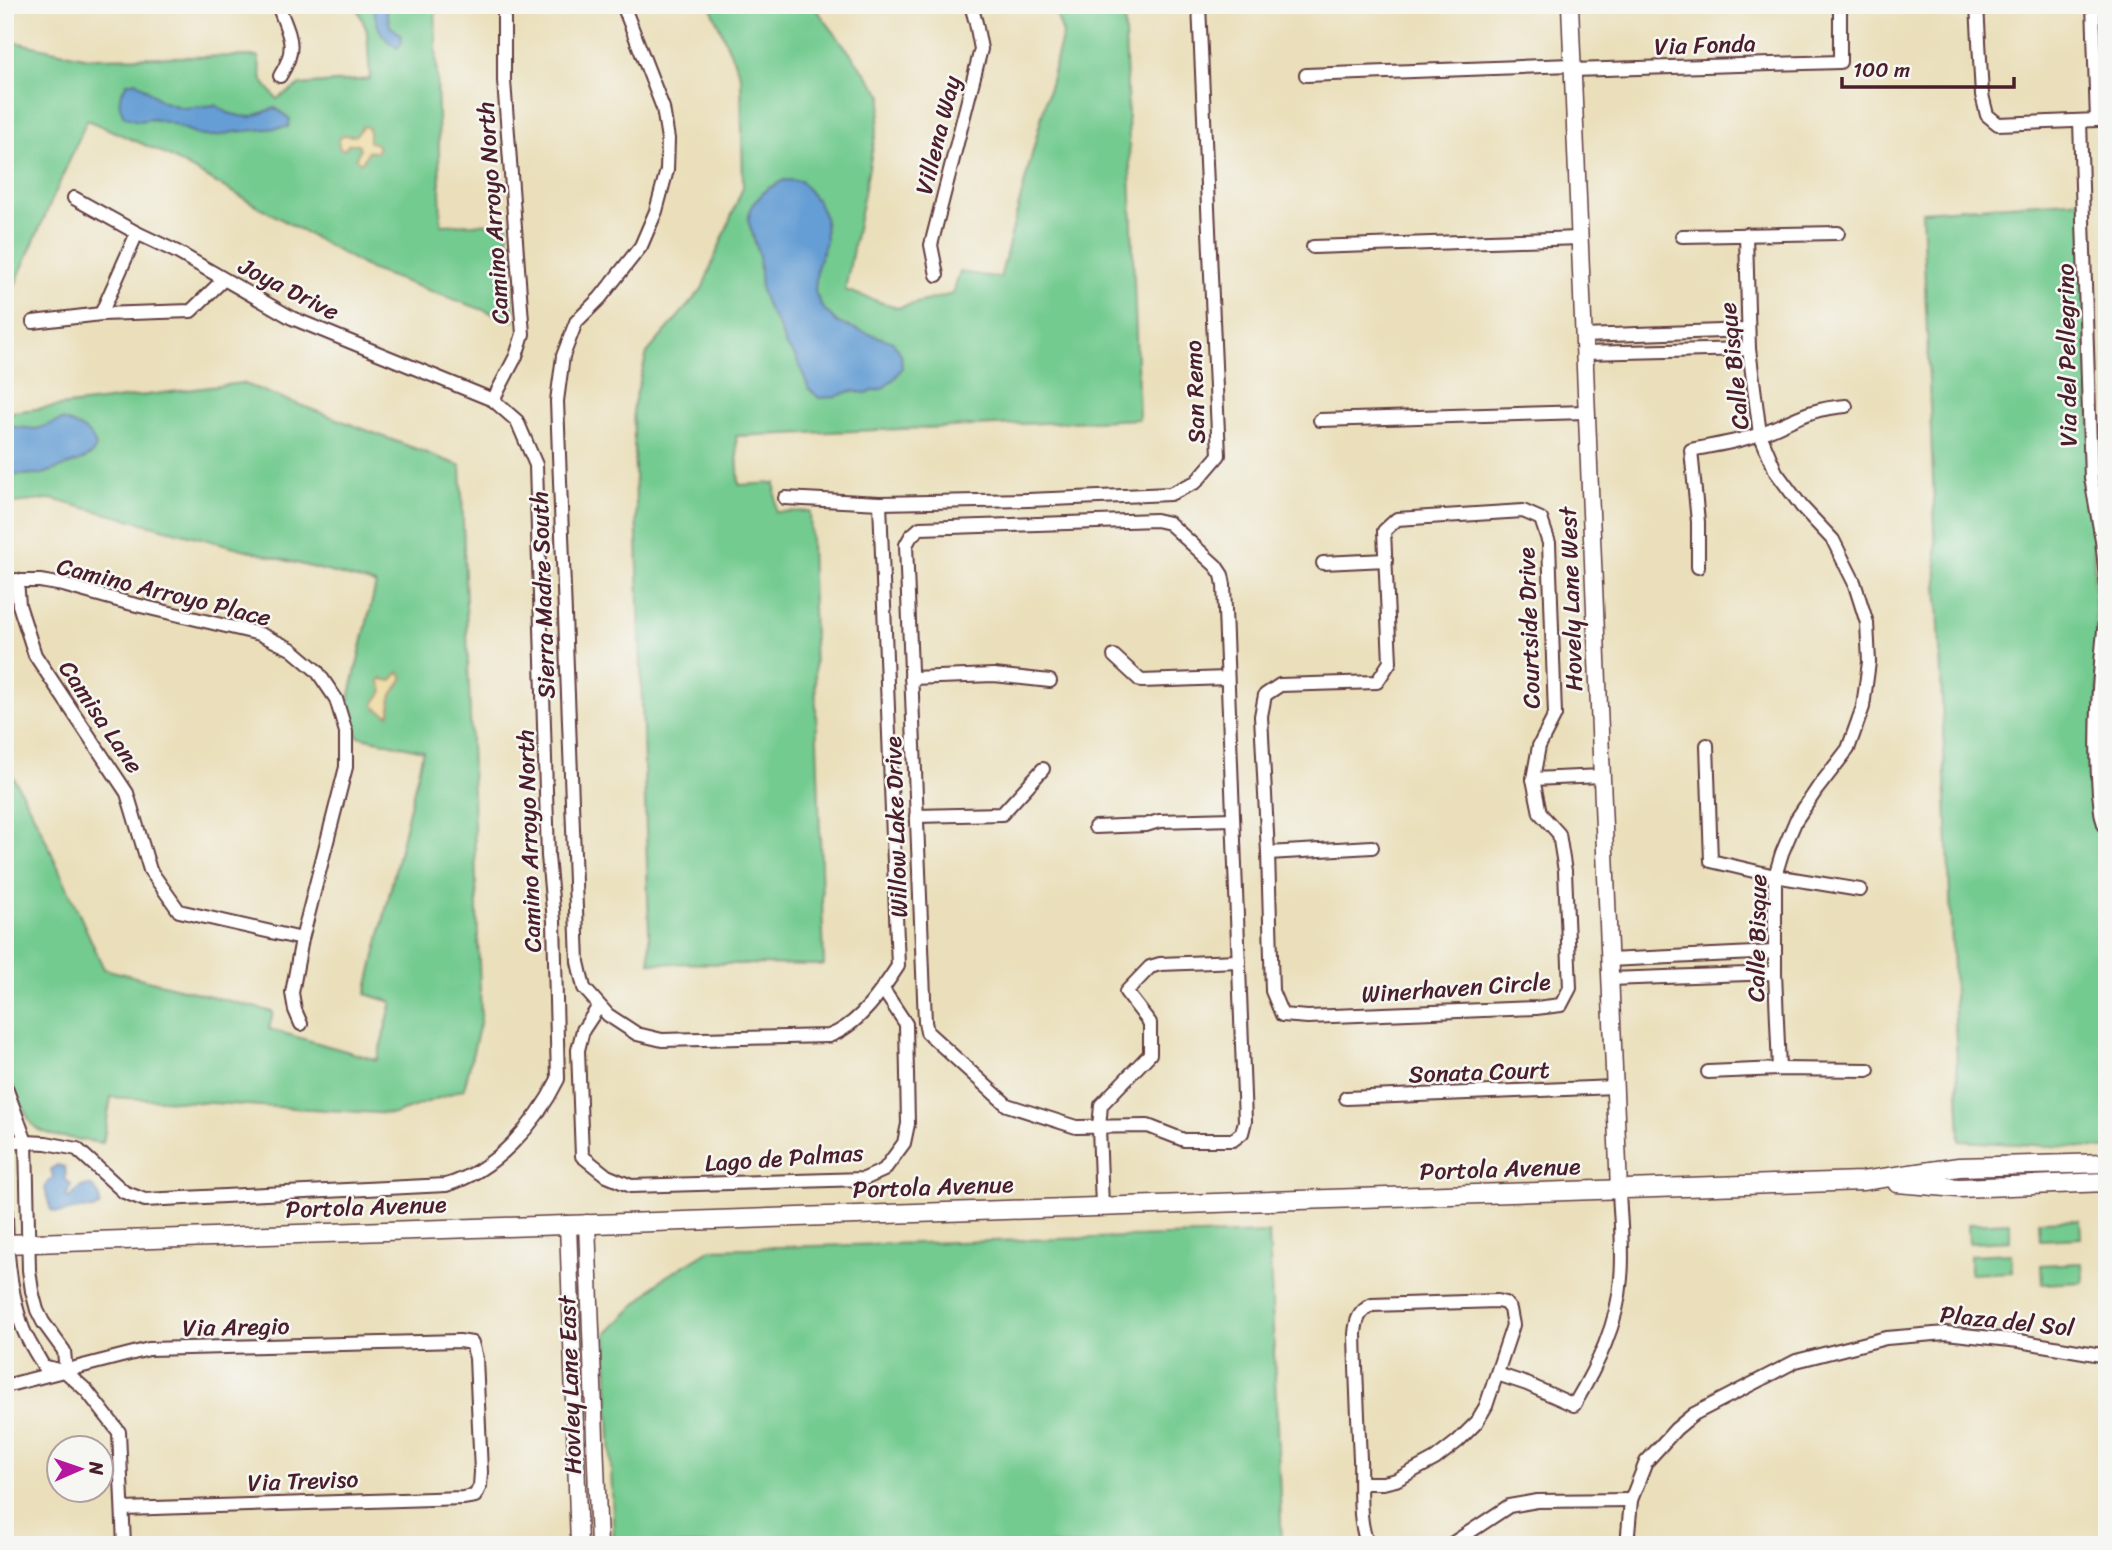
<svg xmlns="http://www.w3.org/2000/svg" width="2112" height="1550" viewBox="0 0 2112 1550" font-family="Sriracha,sans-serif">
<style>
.green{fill:#73cb90;stroke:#5e755e;stroke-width:2}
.sand{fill:#eeda9e;stroke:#9c7c64;stroke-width:2}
.water{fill:#659ed4;stroke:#585e80;stroke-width:2}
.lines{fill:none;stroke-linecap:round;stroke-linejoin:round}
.minor-casing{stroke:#623c40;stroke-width:16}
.tertiary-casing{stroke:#623c40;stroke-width:19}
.secondary-casing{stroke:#623c40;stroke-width:21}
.minor{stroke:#fff;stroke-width:12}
.tertiary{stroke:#fff;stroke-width:16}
.secondary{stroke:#fff;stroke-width:18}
.labels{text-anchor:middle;stroke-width:5;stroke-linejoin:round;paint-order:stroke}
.street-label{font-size:24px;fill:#4a1f2b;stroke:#f6f6f2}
</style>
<rect width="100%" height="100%" fill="#f6f6f2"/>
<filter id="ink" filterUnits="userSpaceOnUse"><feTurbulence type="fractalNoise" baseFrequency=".0143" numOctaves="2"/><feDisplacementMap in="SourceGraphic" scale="14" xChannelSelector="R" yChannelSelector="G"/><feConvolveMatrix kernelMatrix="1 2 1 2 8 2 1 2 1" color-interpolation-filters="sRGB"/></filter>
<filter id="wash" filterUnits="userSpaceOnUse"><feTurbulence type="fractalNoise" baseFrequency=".00686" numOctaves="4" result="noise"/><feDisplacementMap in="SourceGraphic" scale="28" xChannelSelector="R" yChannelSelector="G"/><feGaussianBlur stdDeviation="1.57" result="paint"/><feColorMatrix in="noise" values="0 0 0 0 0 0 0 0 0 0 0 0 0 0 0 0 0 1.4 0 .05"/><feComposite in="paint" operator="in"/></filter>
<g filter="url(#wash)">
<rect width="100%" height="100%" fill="#eadfba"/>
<g class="green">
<path d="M356,5H435L441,225L507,223L514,321L372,270L161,152L87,120L5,307V40L88,58L258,56L262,80L277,99L300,85L370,79L367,31Z"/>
<path d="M710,5H813L883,96L845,290L897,308L953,294L960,272L1000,278L1063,34L1053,5H1124L1139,419L736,436L739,485L775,483L776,512L810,511L824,965L650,963L633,407L647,353L702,289L743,187L741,77Z"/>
<path d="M2083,200L2102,823L2107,830V1149L1960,1141L1922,211Z"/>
<path d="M242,383L461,466L481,1019L464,1089L394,1114L111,1097L103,1143L56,1136L39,1130L31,1123L5,1073V762L37,821L104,969L273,1012L269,1029L377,1060L392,1002L366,994L423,751L357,736L348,703L376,584L51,499L5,504V413Z"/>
<path d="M2080,1220L2081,1238L2040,1240L2039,1221Z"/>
<path d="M2010,1222V1241L1969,1243L1968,1224Z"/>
<path d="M1269,1233L1282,1545H614L606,1334L662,1279L711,1249Z"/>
<path d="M2011,1253L2012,1272L1970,1274V1255Z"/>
<path d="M2082,1263L2083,1282L2042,1284L2041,1265Z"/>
</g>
<g class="sand">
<path d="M363,126L369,128V142L375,143L379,147L376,152L368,151L363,161L360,163L356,158L360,149L358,144H349L344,150L340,149L338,142L342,135L355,136Z"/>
<path d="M399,672L403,677C401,684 393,690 391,698C389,705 393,708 389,715L376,708L374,704L383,691L379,680L382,679L391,681Z"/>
</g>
<g class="water">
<path d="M373,5H385L390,26L401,35L402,43L397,48C379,36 377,26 373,5Z"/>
<path d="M136,81L161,101L183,108L216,105L228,113L240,116L251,117L275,108L290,119L288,127L235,132L216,136H202L170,123L152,119L138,121L125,117C116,104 119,96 127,83Z"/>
<path d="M784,180L801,181L818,202L825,218L826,241L817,268L815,292L822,307L838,323L893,342L901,354L902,368L895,378L882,389L866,393L851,391L835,397L819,398L809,389L796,357L786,346L779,327L768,309L761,290L759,255L748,220L752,205L767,189Z"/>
<path d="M62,420C78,426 91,430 96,447L91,455L80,461L43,474L16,475L5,472V426L36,429Z"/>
<path d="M57,1165L65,1167L66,1174L64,1179L71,1185L66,1196L69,1198C78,1191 79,1184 92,1186L99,1195L100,1205C93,1212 89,1208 79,1209C69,1210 62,1216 51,1210C50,1207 49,1204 48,1200C45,1189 42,1185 53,1178L51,1169Z"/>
</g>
</g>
<g filter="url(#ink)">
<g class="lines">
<g class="minor-casing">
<g id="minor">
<path d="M278,5C289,36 299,46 280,76"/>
<path d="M623,5L663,108L668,139L667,170L656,211L641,246L600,298L576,322L563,356L557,401L578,962L584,988L608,1015L637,1034L662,1040L829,1036C859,1025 881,992 898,966L880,503"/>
<path d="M1977,5L1982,95L1987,115L1998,124L2097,120"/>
<path d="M2093,5L2097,120H2107"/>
<path d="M1572,70L1840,62V5"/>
<path d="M1306,75L1572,65"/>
<path d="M2080,121L2091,478L2102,540L2107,588"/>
<path d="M74,198L137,233L177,252L292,318L493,400"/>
<path d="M1746,234L1749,349L1760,434L1776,472L1802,507L1833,540L1854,582L1867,623L1869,662L1863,707L1848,749L1817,789L1796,820L1782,853L1775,876V973L1779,1069"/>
<path d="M1682,236L1838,233"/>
<path d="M1313,247L1579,238"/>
<path d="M937,275L931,245L981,49L976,23L971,5"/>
<path d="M101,314L137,233"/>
<path d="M33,322L101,314L191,311L223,280"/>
<path d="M1583,336L1748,330"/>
<path d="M1584,353L1749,349"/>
<path d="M1320,420L1586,412"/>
<path d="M785,498L880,503L1028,500L1170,494L1196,482L1219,455L1199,5"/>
<path d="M1523,511L1541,519L1549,543L1555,715L1539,746L1533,779L1540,813L1559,834L1565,871L1570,988L1561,1005L1536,1008L1308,1017L1282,1015L1272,991L1268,853L1261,716L1265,695L1280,685L1377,682L1390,662L1384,531L1397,519Z"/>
<path d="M1156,520L1169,523L1216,566L1222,575L1224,585L1245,1121L1242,1133L1233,1140H1184L1148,1126L1076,1127L1007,1105L927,1032L925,1022L906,545L911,536L920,528Z"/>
<path d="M1323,563L1386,560"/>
<path d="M1698,567V522L1691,450C1714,445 1740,442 1762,433C1795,420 1807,409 1846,406"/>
<path d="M17,580L19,605L35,655L127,793L150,870L179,911L302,939"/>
<path d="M5,581H40L63,585L128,603L260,634L291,649L317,671L336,699L346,732V767L302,939L292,993L295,1010L301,1024"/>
<path d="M2107,602C2100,666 2094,730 2099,793C2101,806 2100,819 2107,830"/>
<path d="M1114,656L1141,681L1227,678"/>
<path d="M911,678L994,675L1050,681"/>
<path d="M1707,745L1711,861L1775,876L1860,890"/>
<path d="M1533,779L1602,776"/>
<path d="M916,816L1002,814L1043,769"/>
<path d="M1095,827L1146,825L1159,821L1233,819"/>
<path d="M1268,853L1372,847"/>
<path d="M1609,960L1775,952"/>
<path d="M1610,979L1775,973"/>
<path d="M599,1006L583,1030L578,1050L582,1156L607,1176L631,1186L864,1179L884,1170L904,1143L908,1124L906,1024L882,988"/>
<path d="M1708,1072L1779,1069L1868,1070"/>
<path d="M5,1085L26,1142L29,1270L32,1291L37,1310L43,1322L64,1351L66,1372"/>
<path d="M1346,1098L1615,1087"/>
<path d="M5,1141L46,1143L77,1149L124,1192L145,1200L446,1185C495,1171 536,1124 558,1079L554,921L548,856L536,465L517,421L493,400L516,356L523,334L504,81V5"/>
<path d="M5,1158C6,1212 4,1271 21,1323C25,1338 36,1352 43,1366L66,1372L87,1391L119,1432L124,1545"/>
<path d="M1102,1206L1099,1128L1101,1105L1150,1054V1023L1126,992L1150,967L1160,964L1239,961"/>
<path d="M1497,1374L1527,1384L1574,1405C1597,1366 1618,1324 1621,1278C1624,1249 1620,1219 1619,1190"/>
<path d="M5,1386L149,1349L459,1341L472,1343L476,1358L481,1472L480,1486L475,1496L463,1498L123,1509"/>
<path d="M1361,1483H1383L1396,1480L1435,1459L1458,1441L1476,1423L1486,1406L1513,1325L1510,1309L1505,1303L1497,1301L1372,1305C1359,1311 1356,1320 1355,1334C1356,1376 1358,1417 1360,1459C1361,1481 1357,1527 1369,1545"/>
<path d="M1450,1545L1509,1506L1537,1501L1631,1500"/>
<path d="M1627,1545L1631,1500L1646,1462L1676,1429L1694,1414L1796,1361L1886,1338L1946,1333L2019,1341L2107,1356"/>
</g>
</g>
<g class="tertiary-casing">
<g id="tertiary">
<path d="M1570,5L1619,1190"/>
<path d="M587,1223L599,1545"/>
<path d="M568,1224L579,1545"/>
</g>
</g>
<g class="secondary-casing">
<g id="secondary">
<path d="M1897,1183L1959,1188L2107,1182"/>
<path d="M5,1244L1862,1181L1959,1167L2107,1163"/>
</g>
</g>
<use href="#minor" class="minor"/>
<use href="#tertiary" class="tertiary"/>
<use href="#secondary" class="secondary"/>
</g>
</g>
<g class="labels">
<g class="street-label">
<text transform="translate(1705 45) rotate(-2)" y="8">Via Fonda</text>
<text transform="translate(938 135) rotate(-76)" y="8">Villena Way</text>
<text transform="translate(493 213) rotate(-94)" y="8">Camino Arroyo North</text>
<text transform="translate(289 289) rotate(27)" y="8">Joya Drive</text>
<text transform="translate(2067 355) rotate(-91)" y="8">Via del Pellegrino</text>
<text transform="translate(1734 366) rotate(-96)" y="8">Calle Bisque</text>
<text transform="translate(1195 392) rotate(-92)" y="8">San Remo</text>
<text transform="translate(164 592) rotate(14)" y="8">Camino Arroyo Place</text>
<text transform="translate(543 595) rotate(-92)" y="8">Sierra Madre South</text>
<text transform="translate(1571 599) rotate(-92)" y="8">Hovely Lane West</text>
<text transform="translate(1529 628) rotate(-92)" y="8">Courtside Drive</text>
<text transform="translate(101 717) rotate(56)" y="8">Camisa Lane</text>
<text transform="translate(896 827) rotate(-92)" y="8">Willow Lake Drive</text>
<text transform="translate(529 841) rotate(-92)" y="8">Camino Arroyo North</text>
<text transform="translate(1757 938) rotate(-89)" y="8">Calle Bisque</text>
<text transform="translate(1456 988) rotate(-4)" y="8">Winerhaven Circle</text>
<text transform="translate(1479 1072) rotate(-2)" y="8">Sonata Court</text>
<text transform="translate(784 1158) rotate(-4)" y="8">Lago de Palmas</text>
<text transform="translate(1500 1169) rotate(-2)" y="8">Portola Avenue</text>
<text transform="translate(933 1187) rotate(-2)" y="8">Portola Avenue</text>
<text transform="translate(366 1207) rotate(-2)" y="8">Portola Avenue</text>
<text transform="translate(2007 1321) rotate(6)" y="8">Plaza del Sol</text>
<text transform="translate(236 1327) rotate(-1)" y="8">Via Aregio</text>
<text transform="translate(570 1385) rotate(-92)" y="8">Hovley Lane East</text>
<text transform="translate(303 1481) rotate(-2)" y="8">Via Treviso</text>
</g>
</g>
<rect width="2112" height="1550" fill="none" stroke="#f6f6f2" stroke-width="28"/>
<g transform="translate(80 1469) rotate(88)"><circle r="33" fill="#f6f6f2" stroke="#b1a0a2" stroke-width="2"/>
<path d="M0-5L12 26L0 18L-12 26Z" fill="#b5179e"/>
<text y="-10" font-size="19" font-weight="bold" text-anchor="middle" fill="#4a1f2b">N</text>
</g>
<path d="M1842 77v10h172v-10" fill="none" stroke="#4a1f2b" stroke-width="3.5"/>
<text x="1853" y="77" font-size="21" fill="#4a1f2b" stroke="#f6f6f2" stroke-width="5" paint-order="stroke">100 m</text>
</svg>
